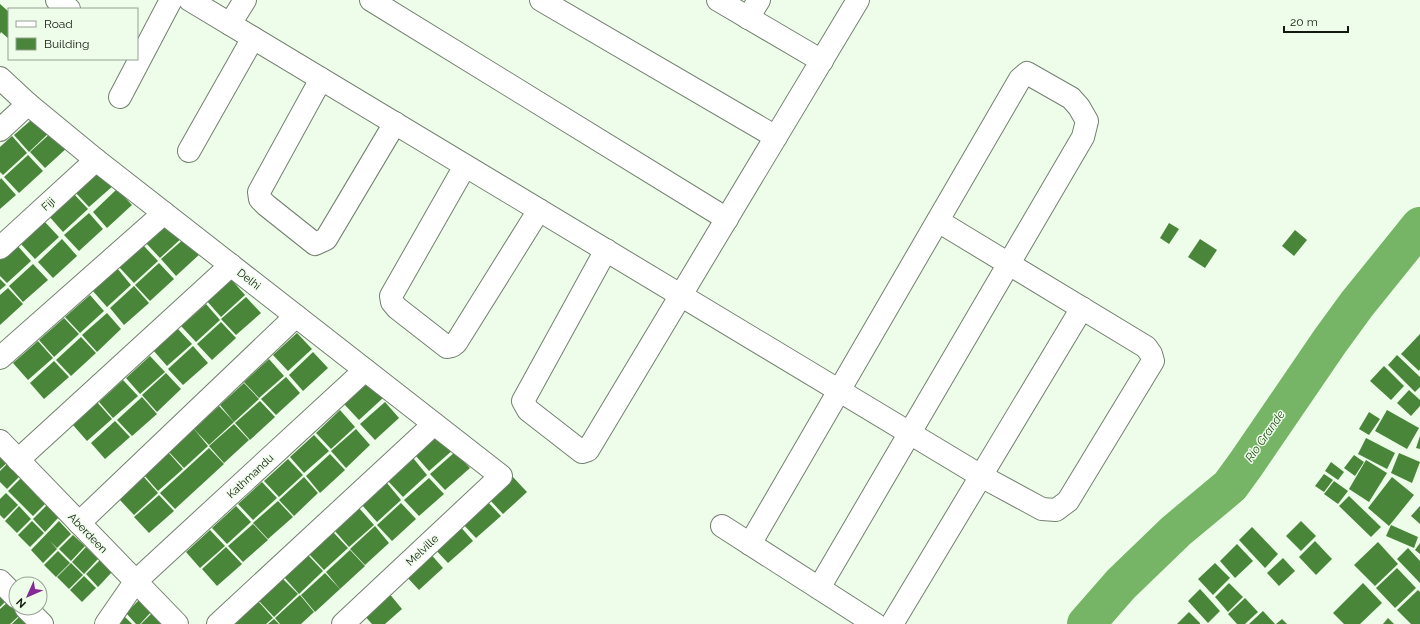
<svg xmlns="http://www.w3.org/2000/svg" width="1420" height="624" viewBox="0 0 1420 624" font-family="Raleway,sans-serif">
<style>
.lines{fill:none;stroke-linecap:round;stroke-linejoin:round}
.river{stroke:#76b466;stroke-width:38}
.building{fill:#49863a}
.minor-casing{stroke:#738070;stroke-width:24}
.minor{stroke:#fff;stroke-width:22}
.labels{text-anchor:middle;stroke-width:3;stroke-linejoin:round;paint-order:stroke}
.street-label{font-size:11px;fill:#131811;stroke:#eefdea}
.water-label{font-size:12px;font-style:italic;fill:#254f1a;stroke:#eefdea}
</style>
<rect width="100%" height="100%" fill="#eefdea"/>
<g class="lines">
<path class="river" d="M1086,624L1121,584L1176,531L1230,486L1246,464L1330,341L1357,304L1420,226"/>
</g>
<g class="building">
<path d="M0,4L9,12V39L1,32L0,34Z"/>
<path d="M38,114L53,129L29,152L14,135Z"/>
<path d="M54,130L69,146L45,168L30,152Z"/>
<path d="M12,136L27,153L3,175L0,172V147Z"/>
<path d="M28,155L43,171L19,193L4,177Z"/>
<path d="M99,169L114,185L89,207L74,191Z"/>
<path d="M1,178L16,195L0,209V180Z"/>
<path d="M117,189L132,205L107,228L93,212Z"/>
<path d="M73,193L88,209L63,232L48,215Z"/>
<path d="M89,213L103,229L79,251L64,235Z"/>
<path d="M170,220L184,236L160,258L145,242Z"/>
<path d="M44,221L59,237L35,259L20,243Z"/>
<path d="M1169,223L1179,229L1169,244L1160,238Z"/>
<path d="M1295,230L1307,240L1294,256L1282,246Z"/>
<path d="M186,237L201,253L176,276L161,259Z"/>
<path d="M62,239L77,256L53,278L38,262Z"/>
<path d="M1200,239L1217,250L1205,268L1188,257Z"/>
<path d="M16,244L31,261L7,283L0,276V259Z"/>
<path d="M143,245L158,261L134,283L119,267Z"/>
<path d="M159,263L174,279L150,301L135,285Z"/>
<path d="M33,264L48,280L23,302L9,286Z"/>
<path d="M117,268L131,285L107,307L92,290Z"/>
<path d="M230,278L245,295L221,317L206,300Z"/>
<path d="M0,279L6,285L0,290Z"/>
<path d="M134,286L149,303L124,325L110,308Z"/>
<path d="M8,288L23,304L0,325V295Z"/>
<path d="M90,295L104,311L80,333L65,317Z"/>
<path d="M246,297L261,313L236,335L221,319Z"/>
<path d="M206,304L220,320L196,342L181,326Z"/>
<path d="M107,313L121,329L97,352L82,335Z"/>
<path d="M64,318L79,334L54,357L39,340Z"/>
<path d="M221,322L236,338L212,360L197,344Z"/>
<path d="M177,328L192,344L167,366L153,350Z"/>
<path d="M297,333L312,349L288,371L273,355Z"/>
<path d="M1420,334V369L1419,371L1401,354Z"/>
<path d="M81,337L96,353L71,376L56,360Z"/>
<path d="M38,341L53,358L28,380L13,363Z"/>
<path d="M193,346L208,363L183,385L168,369Z"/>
<path d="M313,352L328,368L303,391L289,375Z"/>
<path d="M1397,355L1420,377V387L1415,392L1388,365Z"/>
<path d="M150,356L165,372L140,394L126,378Z"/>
<path d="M269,359L284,376L259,398L244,382Z"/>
<path d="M54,361L69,377L44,399L30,383Z"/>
<path d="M1384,366L1404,386L1391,400L1370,381Z"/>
<path d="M166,373L181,389L157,412L142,395Z"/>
<path d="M286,377L300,393L276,415L261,399Z"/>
<path d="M123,380L138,396L113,418L99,402Z"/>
<path d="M368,382L383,398L359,420L344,404Z"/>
<path d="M244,383L259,399L234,422L220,405Z"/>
<path d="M1409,390L1420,400V406L1411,416L1397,403Z"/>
<path d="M142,397L157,414L132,436L117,420Z"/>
<path d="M260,401L275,417L250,440L235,423Z"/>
<path d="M97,402L112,419L87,441L73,425Z"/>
<path d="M385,402L399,418L375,440L360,424Z"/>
<path d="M219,406L234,422L209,445L194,429Z"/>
<path d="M340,410L355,427L331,449L316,433Z"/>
<path d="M1387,410L1419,428L1407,449L1375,431Z"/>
<path d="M1369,412L1380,419L1369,435L1359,429Z"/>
<path d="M115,421L130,437L105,459L91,443Z"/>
<path d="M234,424L249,440L224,463L209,446Z"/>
<path d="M194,429L208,446L184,468L169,452Z"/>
<path d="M356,429L370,445L346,468L331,451Z"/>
<path d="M439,433L454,449L429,471L415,455Z"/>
<path d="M314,435L329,451L304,473L290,457Z"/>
<path d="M1420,436V449L1416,448Z"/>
<path d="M1366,438L1395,453L1387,469L1358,454Z"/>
<path d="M209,448L224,464L175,509L160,493Z"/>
<path d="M168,452L183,469L158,491L144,475Z"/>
<path d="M455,452L470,468L445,490L430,474Z"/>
<path d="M1399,453L1420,462L1412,483L1391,473Z"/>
<path d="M0,454L8,462L0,469Z"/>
<path d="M330,454L345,470L320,493L306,476Z"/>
<path d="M1354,455L1364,462L1355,476L1344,468Z"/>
<path d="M413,458L427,475L403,497L388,481Z"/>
<path d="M288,459L303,475L279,497L264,481Z"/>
<path d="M1366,460L1387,473L1369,502L1349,489Z"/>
<path d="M1331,462L1344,472L1338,480L1325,471Z"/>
<path d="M8,463L21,475L7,489L0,482V471Z"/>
<path d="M1324,474L1333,480L1324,492L1315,486Z"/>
<path d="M143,476L158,493L134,515L119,499Z"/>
<path d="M512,476L527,492L503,514L488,498Z"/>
<path d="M22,477L35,489L28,496L34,490L47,502L33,516L8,491Z"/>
<path d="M304,477L318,493L294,516L279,500Z"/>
<path d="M1392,477L1414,495L1389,526L1368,508Z"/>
<path d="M429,478L444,494L419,516L404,500Z"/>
<path d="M1334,481L1348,491L1338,504L1324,494Z"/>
<path d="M262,482L277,498L253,520L238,504Z"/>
<path d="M387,483L401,500L377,522L362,505Z"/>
<path d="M6,493L18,505L4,519L0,515V499Z"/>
<path d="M159,495L174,511L149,533L134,517Z"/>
<path d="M1349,496L1381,527L1371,537L1339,506Z"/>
<path d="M486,500L501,516L476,538L461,522Z"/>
<path d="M278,501L293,517L268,539L253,523Z"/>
<path d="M401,503L416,519L392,541L377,525Z"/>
<path d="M47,505L59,517L45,532L33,519Z"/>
<path d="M19,506L31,519L17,533L5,521Z"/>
<path d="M236,506L251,522L227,544L212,528Z"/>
<path d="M1420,506V524L1411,516Z"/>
<path d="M359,508L374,525L349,547L334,530Z"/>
<path d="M32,521L44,533L30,547L18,535Z"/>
<path d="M59,521L71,534L57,548L50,541L57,549L43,563L31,550Z"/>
<path d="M1301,521L1316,536L1301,551L1286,536Z"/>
<path d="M253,524L268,540L243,562L228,546Z"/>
<path d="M458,524L473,541L448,563L433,547Z"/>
<path d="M1391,525L1418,537L1414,548L1386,536Z"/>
<path d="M375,526L389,543L365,565L350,549Z"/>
<path d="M1252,527L1278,554L1265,568L1239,540Z"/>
<path d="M210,530L225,546L200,568L186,552Z"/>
<path d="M333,532L348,548L324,570L309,554Z"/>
<path d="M73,535L85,546L71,561L59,549Z"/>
<path d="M1315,541L1332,559L1316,575L1299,557Z"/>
<path d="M1378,542L1398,564L1375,586L1354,565Z"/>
<path d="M1420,543V554L1415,550Z"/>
<path d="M1237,544L1253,561L1235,578L1220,561Z"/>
<path d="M86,547L98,559L84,574L72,562Z"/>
<path d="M226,547L242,564L217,586L202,569Z"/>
<path d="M1408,548L1420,561V583L1397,559Z"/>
<path d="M350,550L365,566L340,589L326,572Z"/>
<path d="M58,551L70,563L56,577L44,565Z"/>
<path d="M428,551L443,568L419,590L404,574Z"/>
<path d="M308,555L323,571L299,594L284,577Z"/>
<path d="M1283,558L1295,571L1279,586L1267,573Z"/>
<path d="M100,560L112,572L98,587L86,574Z"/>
<path d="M71,563L83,575L69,589L57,577Z"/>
<path d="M1215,563L1230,578L1213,595L1198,579Z"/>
<path d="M1397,568L1416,588L1395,608L1376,588Z"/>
<path d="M325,573L340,589L315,612L301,595Z"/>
<path d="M84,576L96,588L82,602L70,590Z"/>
<path d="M283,579L298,594L274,617L259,601Z"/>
<path d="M1229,583L1243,597L1228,612L1215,597Z"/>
<path d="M1363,583L1382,603L1360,624H1344L1333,613Z"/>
<path d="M1200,589L1220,611L1208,623L1188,601Z"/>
<path d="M1418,590L1420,592V624H1411L1397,610Z"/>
<path d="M0,591L8,599L0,607Z"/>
<path d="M388,592L402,609L385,624H372L363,614Z"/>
<path d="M300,595L314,612L301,624H280L275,618Z"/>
<path d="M1245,598L1258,612L1245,624H1237L1228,614Z"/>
<path d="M140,599L152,611L140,624H136L126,613Z"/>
<path d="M9,601L21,614L10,624H0V609Z"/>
<path d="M258,601L273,618L266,624H233Z"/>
<path d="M1263,611L1275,624H1249Z"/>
<path d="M153,612L165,624H141Z"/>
<path d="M1189,612L1200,623V624H1177Z"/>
<path d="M22,614L31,624H12Z"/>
<path d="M124,616L132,624H117Z"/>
<path d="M1388,618L1394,624H1383Z"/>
<path d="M274,619L279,624H268Z"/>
<path d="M1282,619L1287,624H1276Z"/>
</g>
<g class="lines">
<g class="minor-casing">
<g id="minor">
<path d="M57,0L69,9"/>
<path d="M190,0L981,476L1042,509L1056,510L1068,501L1153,361L1151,354L1146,347L938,221"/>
<path d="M371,0L727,219"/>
<path d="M541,0L776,137"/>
<path d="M718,0L822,61"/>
<path d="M748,18L759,0"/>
<path d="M230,24L245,0"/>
<path d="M0,78L28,104L96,160L501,476L343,624"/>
<path d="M321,79L259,192L260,199L266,205L315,244L326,239L395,123"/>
<path d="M120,97L171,0"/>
<path d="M0,130L28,104"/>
<path d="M189,151L253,38"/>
<path d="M465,166L391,296L392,302L397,308L447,347L452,346L456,343L539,210"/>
<path d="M0,248L96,160"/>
<path d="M606,250L523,401L528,410L582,452L588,450L858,0"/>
<path d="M0,358L164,213"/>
<path d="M0,441L177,624"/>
<path d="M18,460L231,265"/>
<path d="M79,523L296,316"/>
<path d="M722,526L875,624"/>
<path d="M750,544L1020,79L1027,73L1071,98L1079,107L1087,121L1083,137L819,588"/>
<path d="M0,581L16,597"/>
<path d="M26,608L42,624"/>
<path d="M106,624L135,582L365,370"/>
<path d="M218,624L434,424"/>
<path d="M892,624L1082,308"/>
</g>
</g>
<use href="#minor" class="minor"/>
</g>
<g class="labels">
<g class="street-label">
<text transform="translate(48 204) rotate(-43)" y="4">Fiji</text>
<text transform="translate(249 279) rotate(38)" y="4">Delhi</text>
<text transform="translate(250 476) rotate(-43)" y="4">Kathmandu</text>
<text transform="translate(88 533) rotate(46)" y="4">Aberdeen</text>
<text transform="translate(422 550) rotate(-43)" y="4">Melville</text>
</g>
<g class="water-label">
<text transform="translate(1265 436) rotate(-55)" y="4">Rio Grande</text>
</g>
</g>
<rect x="8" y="8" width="130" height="52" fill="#eefdea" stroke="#96a193"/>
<rect x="16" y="21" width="20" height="6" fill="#ffffff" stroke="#96a193"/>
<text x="44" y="28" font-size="12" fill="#131811">Road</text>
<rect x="16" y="38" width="20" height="12" fill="#49863a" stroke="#96a193"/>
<text x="44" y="48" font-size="12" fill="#131811">Building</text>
<g transform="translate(28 596) rotate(225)"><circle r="19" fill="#eefdea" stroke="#96a193"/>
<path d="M0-3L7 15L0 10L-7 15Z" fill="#832a97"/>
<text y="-6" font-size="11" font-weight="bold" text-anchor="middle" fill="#131811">N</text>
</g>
<path d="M1284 26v6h64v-6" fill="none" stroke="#131811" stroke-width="2"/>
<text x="1290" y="26" font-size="12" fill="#131811" stroke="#eefdea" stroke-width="3" paint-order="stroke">20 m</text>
</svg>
